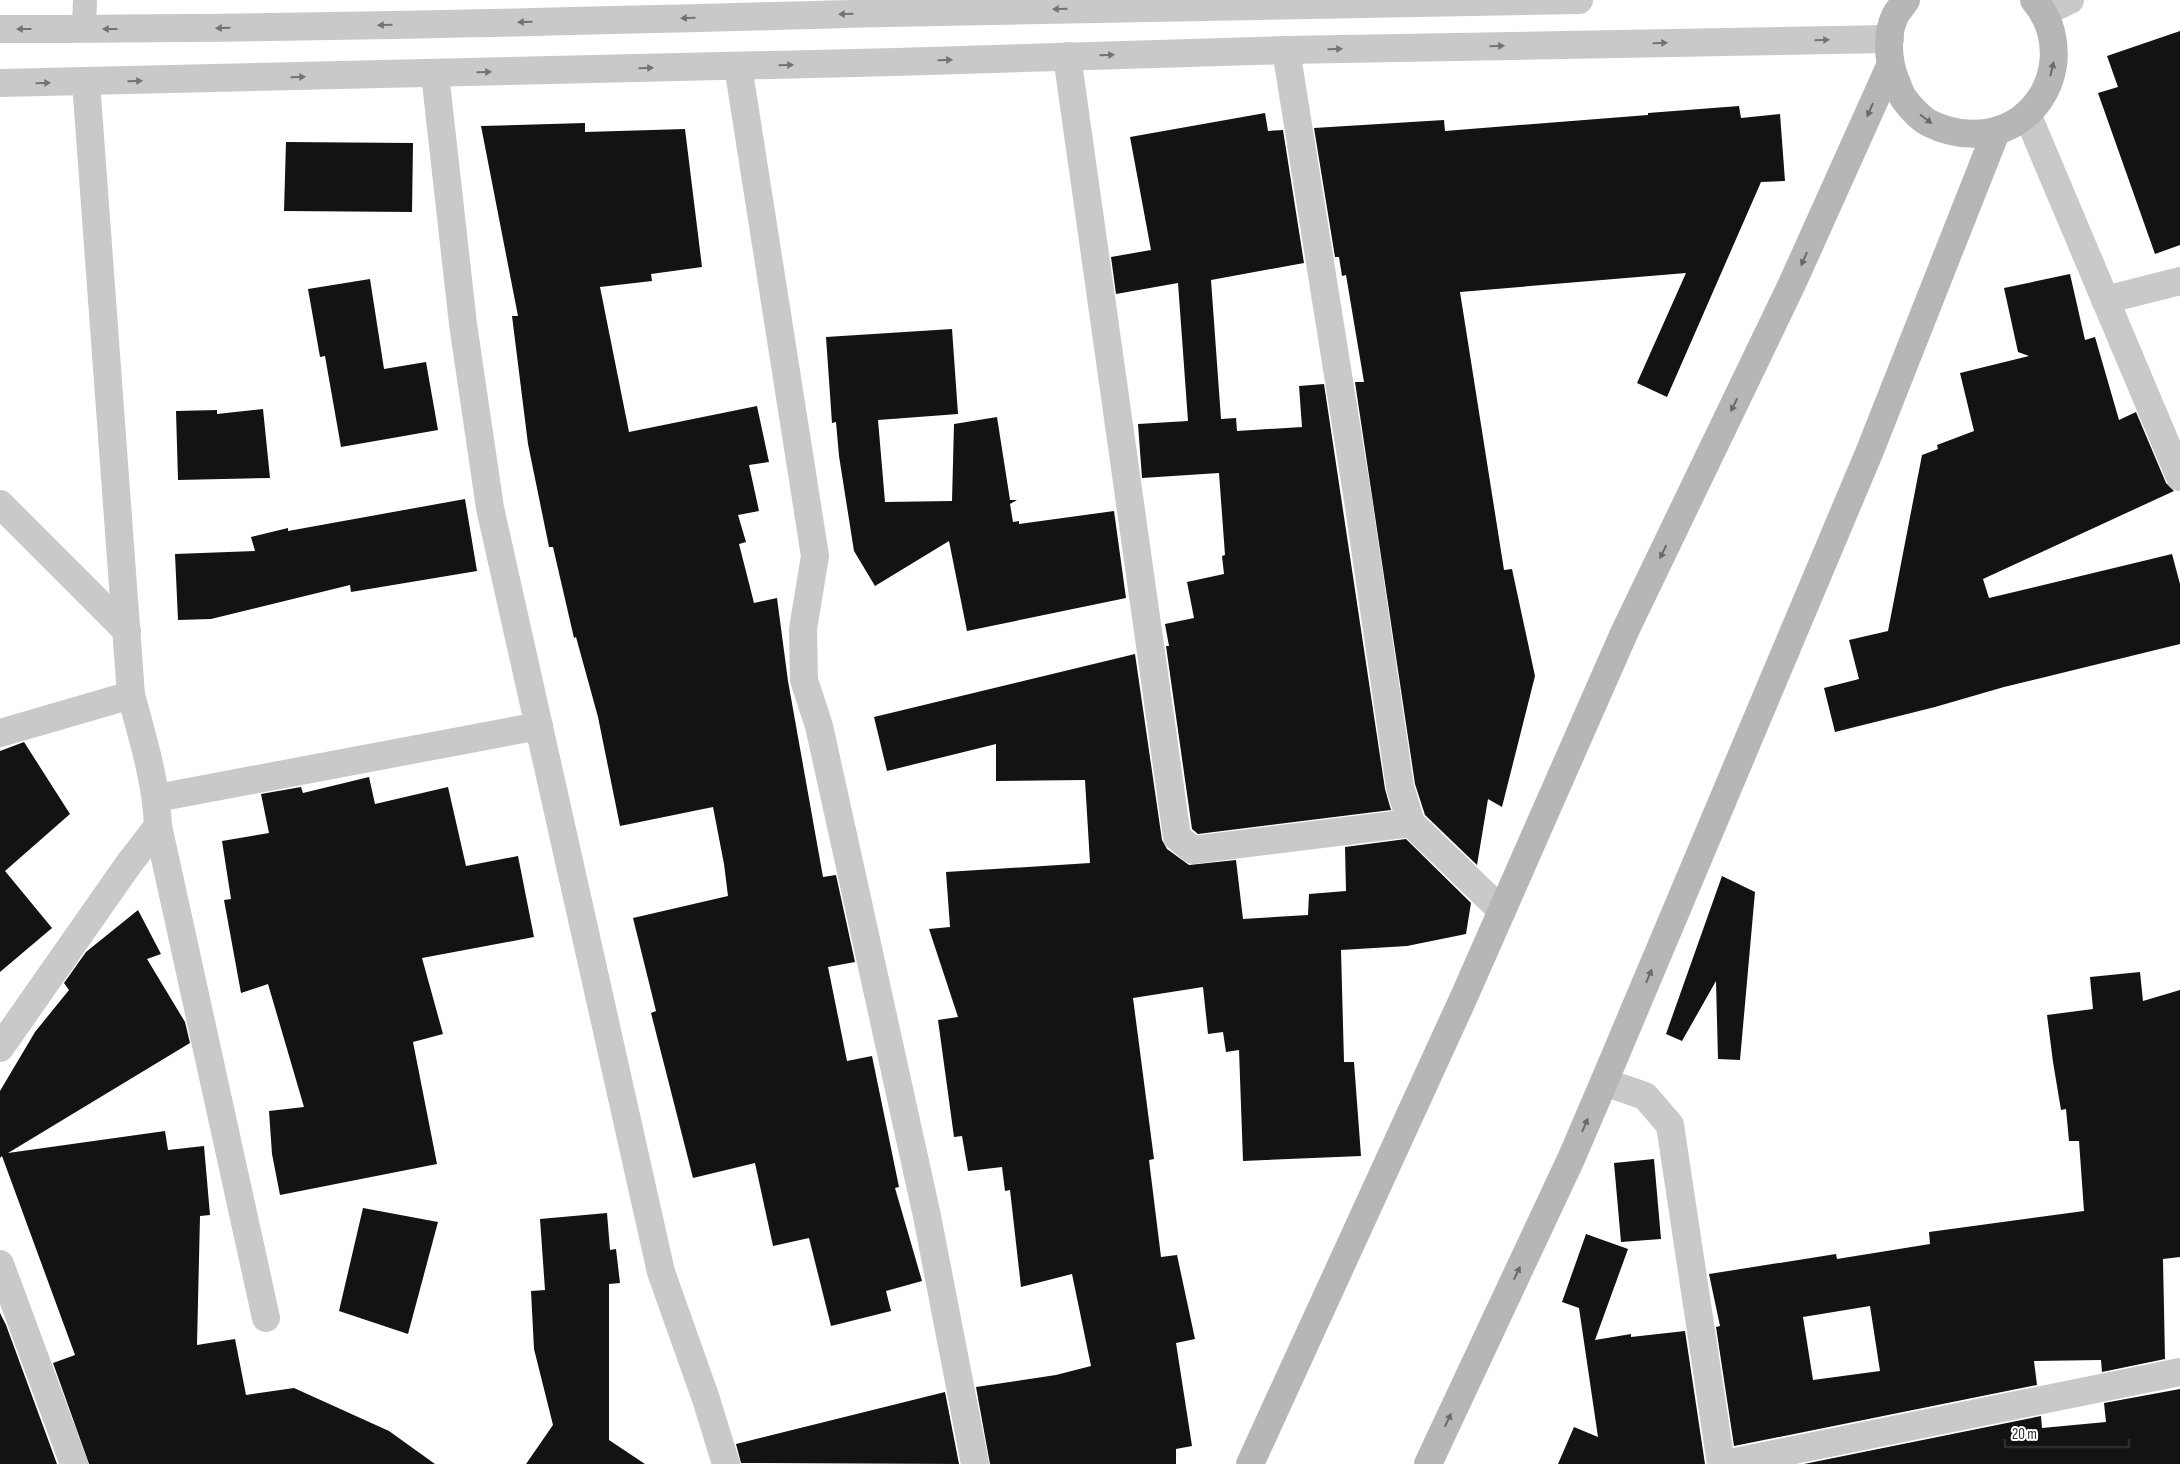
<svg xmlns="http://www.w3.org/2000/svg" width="2180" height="1464" viewBox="0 0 2180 1464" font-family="'Sofia Sans Condensed',sans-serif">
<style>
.building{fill:#131313;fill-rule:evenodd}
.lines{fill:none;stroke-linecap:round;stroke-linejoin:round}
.lane{stroke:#c9c9c9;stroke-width:24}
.street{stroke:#c9c9c9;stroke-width:28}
.secondary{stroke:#b6b6b6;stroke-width:28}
.oneway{fill:#737373}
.oneway2{fill:#6a6a6a}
</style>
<rect width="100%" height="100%" fill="#fff"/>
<g class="building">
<path d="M2180,31V245L2155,254L2098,93L2118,87L2107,56Z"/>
<path d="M1739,106L1741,118L1780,114L1785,181L1761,182L1667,397L1637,383L1686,273L1460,292L1504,570L1512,569L1535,676L1502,807L1488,799L1477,865L1425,815L1415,784L1355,382H1364L1346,275L1342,276L1339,257H1335L1314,128L1444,120L1445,131L1648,115V113Z"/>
<path d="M1265,113L1268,131L1283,130L1304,263L1211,280L1221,419L1236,418L1237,431L1302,427L1299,386L1324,384L1385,789L1391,810L1198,834L1192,829L1166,646H1169L1165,624L1194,618L1187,582L1224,574L1222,556L1225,555L1219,473L1142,478L1138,424L1188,421L1178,283L1116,294L1111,257L1151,250L1130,137Z"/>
<path d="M585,123V132L685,129L702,267L651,274L652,281L600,287L629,432L757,406L769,462L749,465L759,511L738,515L746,542L739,544L754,603L777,598L788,681L823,877L836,875L855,962L828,967L847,1061L872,1056L899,1187L895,1188L922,1281L886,1291L891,1311L831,1326L809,1238L773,1246L755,1163L693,1178L651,1013L656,1011L633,918L728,896L724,864L713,807L620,826L598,717L576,637L574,638L553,547H549L528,444L512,316H518L481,126Z"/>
<path d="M286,142L413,143L412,212L284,211Z"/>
<path d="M2070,274L2085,340L2095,337L2119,420L2136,412L2166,483L2174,491L1983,579L1989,598L2172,554L2180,584V644L2004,687L1935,707L1835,732L1824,688L1859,679L1849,640L1888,631L1922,455L1938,449L1937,445L1974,431L1960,373L2029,356L2018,352L2004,288Z"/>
<path d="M370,279L384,369L426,362L438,430L341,447L325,356L320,357L308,289Z"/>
<path d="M952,329L958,414L878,420L885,502L952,501L954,424L997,417L1010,500H1017L1010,504L1013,522L1019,521V524L1114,511L1126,598L967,631L949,541L875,586L854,551L839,456L836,422L832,423L826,337Z"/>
<path d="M263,409L270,478L178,480L176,411L217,410V414Z"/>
<path d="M465,499L477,571L351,592L350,585L211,619L178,620L175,554L255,551L251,537L288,528V531Z"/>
<path d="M1135,654L1162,840L1167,849L1189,865L1236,860L1243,919L1308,915L1309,894L1346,891L1345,847L1406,839L1471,903L1466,934L1407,946L1341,950L1344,1062H1354L1361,1156L1243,1161L1239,1050L1226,1052L1223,1032L1208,1034L1203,987L1133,998L1154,1159L1149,1160L1161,1257L1177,1255L1195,1339L1176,1343L1192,1446L1176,1449V1464H990L976,1387L1056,1375L1091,1366L1072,1274L1021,1287L1010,1190L1005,1191L1002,1167L968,1171L962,1136L954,1137L938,1020L958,1017L929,929L950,927L946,872L1090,863L1085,780L996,781V744L887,771L874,717Z"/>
<path d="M24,742L70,814L5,871L52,928L0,972V751Z"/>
<path d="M369,777L375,804L448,787L466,866L518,856L534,937L422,958L443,1034L413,1042L437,1164L280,1195L272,1154L269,1111L304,1107L268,984L241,993L224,900L231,899L222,841L269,833L261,794L301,787L303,793Z"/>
<path d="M1722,876L1755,892L1740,1060L1718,1059L1716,981L1682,1041L1666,1034Z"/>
<path d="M138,910L161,954L147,959L185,1022L190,1043L8,1153L165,1131L168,1150L204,1146L210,1215L200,1216L197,1345L235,1339L246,1395L294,1388L389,1431L435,1464H89L53,1363L75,1355L2,1156L0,1158V1091L35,1032L69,990L64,983L86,952Z"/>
<path d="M2140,972L2143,1001L2180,990V1257L2163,1259L2165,1359L2102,1372L2101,1360L2034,1361L2037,1385L1734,1446L1716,1327L1720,1326L1709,1274L1836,1254L1837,1259L1930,1244L1929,1232L2084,1211L2079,1141H2069L2066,1109L2061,1110L2053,1062L2047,1015L2093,1009L2090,977ZM1870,1306L1880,1371L1813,1380L1803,1317Z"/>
<path d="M1654,1159L1661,1239L1621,1242L1614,1163Z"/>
<path d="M363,1208L438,1222L408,1334L339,1311Z"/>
<path d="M607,1213L610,1250L616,1249L620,1283L609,1284V1440L645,1464H526L553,1425L534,1349L531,1291L545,1290L540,1219Z"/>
<path d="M1586,1234L1628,1249L1595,1340L1631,1334V1337L1685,1331L1705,1464H1558L1574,1427L1598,1437L1579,1308L1562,1302Z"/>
<path d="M0,1313L6,1325L57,1464H0Z"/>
<path d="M2180,1389V1464H1804L2041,1416L2042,1428L2106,1422L2104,1403Z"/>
<path d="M945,1392L959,1464L741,1463L736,1444Z"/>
</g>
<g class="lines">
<path class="lane" d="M84,29L85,0"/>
<g class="street">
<path d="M2045,12L2070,0"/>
<path d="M0,29C296,29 592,21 889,13C1119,7 1349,3 1579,0"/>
<path d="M1286,50L1358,500L1400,787L1411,823L1502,911"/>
<path d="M1067,56L1177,837L1193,850L1411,823"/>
<path d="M738,66L815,556L803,629L804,680L819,726L927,1216L975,1464"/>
<path d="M435,74L463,324L490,508L661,1272L706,1399L726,1464"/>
<path d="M86,82L131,695C143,739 156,781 158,826L266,1318"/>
<path d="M0,83L896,62L1286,50L1890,39"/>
<path d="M2027,114L2180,477"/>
<path d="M2105,300L2180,281"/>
<path d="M0,504L127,631"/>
<path d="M0,733L131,695"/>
<path d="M157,798L539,726"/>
<path d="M0,1048L128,865L158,826"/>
<path d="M1604,1082L1645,1096L1670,1125L1721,1464"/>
<path d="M0,1264L74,1464"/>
<path d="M1725,1464L2180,1372"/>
</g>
<g class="secondary">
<path d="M1906,0C1903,5 1898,10 1895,16C1886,35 1888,60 1895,79C1898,85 1900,94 1904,99C1910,107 1921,119 1929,123C1954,136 1988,138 2013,124C2058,98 2067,38 2034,0"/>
<path d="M1250,1464L1463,999L1625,631L1792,284L1890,66"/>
<path d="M1428,1464L1571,1159L1604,1082L1869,453L1996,132"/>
</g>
</g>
<defs><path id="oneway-solid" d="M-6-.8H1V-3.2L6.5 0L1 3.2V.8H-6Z" transform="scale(1.25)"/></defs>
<g class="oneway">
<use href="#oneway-solid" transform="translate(1060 9) rotate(179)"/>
<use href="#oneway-solid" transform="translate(846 14) rotate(179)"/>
<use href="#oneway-solid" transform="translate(688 18) rotate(179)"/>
<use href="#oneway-solid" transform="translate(525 22) rotate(179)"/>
<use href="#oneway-solid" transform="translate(385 25) rotate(179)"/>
<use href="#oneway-solid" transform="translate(223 28) rotate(179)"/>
<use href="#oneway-solid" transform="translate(24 29) rotate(-180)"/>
<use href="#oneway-solid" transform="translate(110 29) rotate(180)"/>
<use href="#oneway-solid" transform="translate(1822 40) rotate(-1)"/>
<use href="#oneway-solid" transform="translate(1660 43) rotate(-1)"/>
<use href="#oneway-solid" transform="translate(1497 46) rotate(-1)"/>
<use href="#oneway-solid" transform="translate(1335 49) rotate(-1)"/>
<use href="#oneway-solid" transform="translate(1107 55) rotate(-2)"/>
<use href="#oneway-solid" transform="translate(945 60) rotate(-2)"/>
<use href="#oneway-solid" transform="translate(786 65) rotate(-1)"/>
<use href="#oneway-solid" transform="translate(646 68) rotate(-1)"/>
<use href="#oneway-solid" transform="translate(484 72) rotate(-1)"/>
<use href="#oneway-solid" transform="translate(298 77) rotate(-1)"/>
<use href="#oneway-solid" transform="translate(135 81) rotate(-1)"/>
<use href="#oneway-solid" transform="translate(43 83) rotate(-1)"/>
</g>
<g class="oneway2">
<use href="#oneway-solid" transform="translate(2052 69) rotate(-77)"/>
<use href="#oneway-solid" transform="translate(1870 110) rotate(114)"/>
<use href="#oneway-solid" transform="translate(1926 119) rotate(37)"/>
<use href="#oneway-solid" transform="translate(1804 259) rotate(114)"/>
<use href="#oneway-solid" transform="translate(1734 405) rotate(116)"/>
<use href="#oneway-solid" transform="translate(1663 552) rotate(116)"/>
<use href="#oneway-solid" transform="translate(1649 976) rotate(-67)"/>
<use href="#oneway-solid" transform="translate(1585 1125) rotate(-67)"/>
<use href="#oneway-solid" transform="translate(1517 1273) rotate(-65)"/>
<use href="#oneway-solid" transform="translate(1448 1420) rotate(-65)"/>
</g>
<path d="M2005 1439v8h124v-8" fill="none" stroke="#2c2c2c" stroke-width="2.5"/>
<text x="2012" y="1439" font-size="15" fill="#2c2c2c" stroke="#ffffff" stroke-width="4" paint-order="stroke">20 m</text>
</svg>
